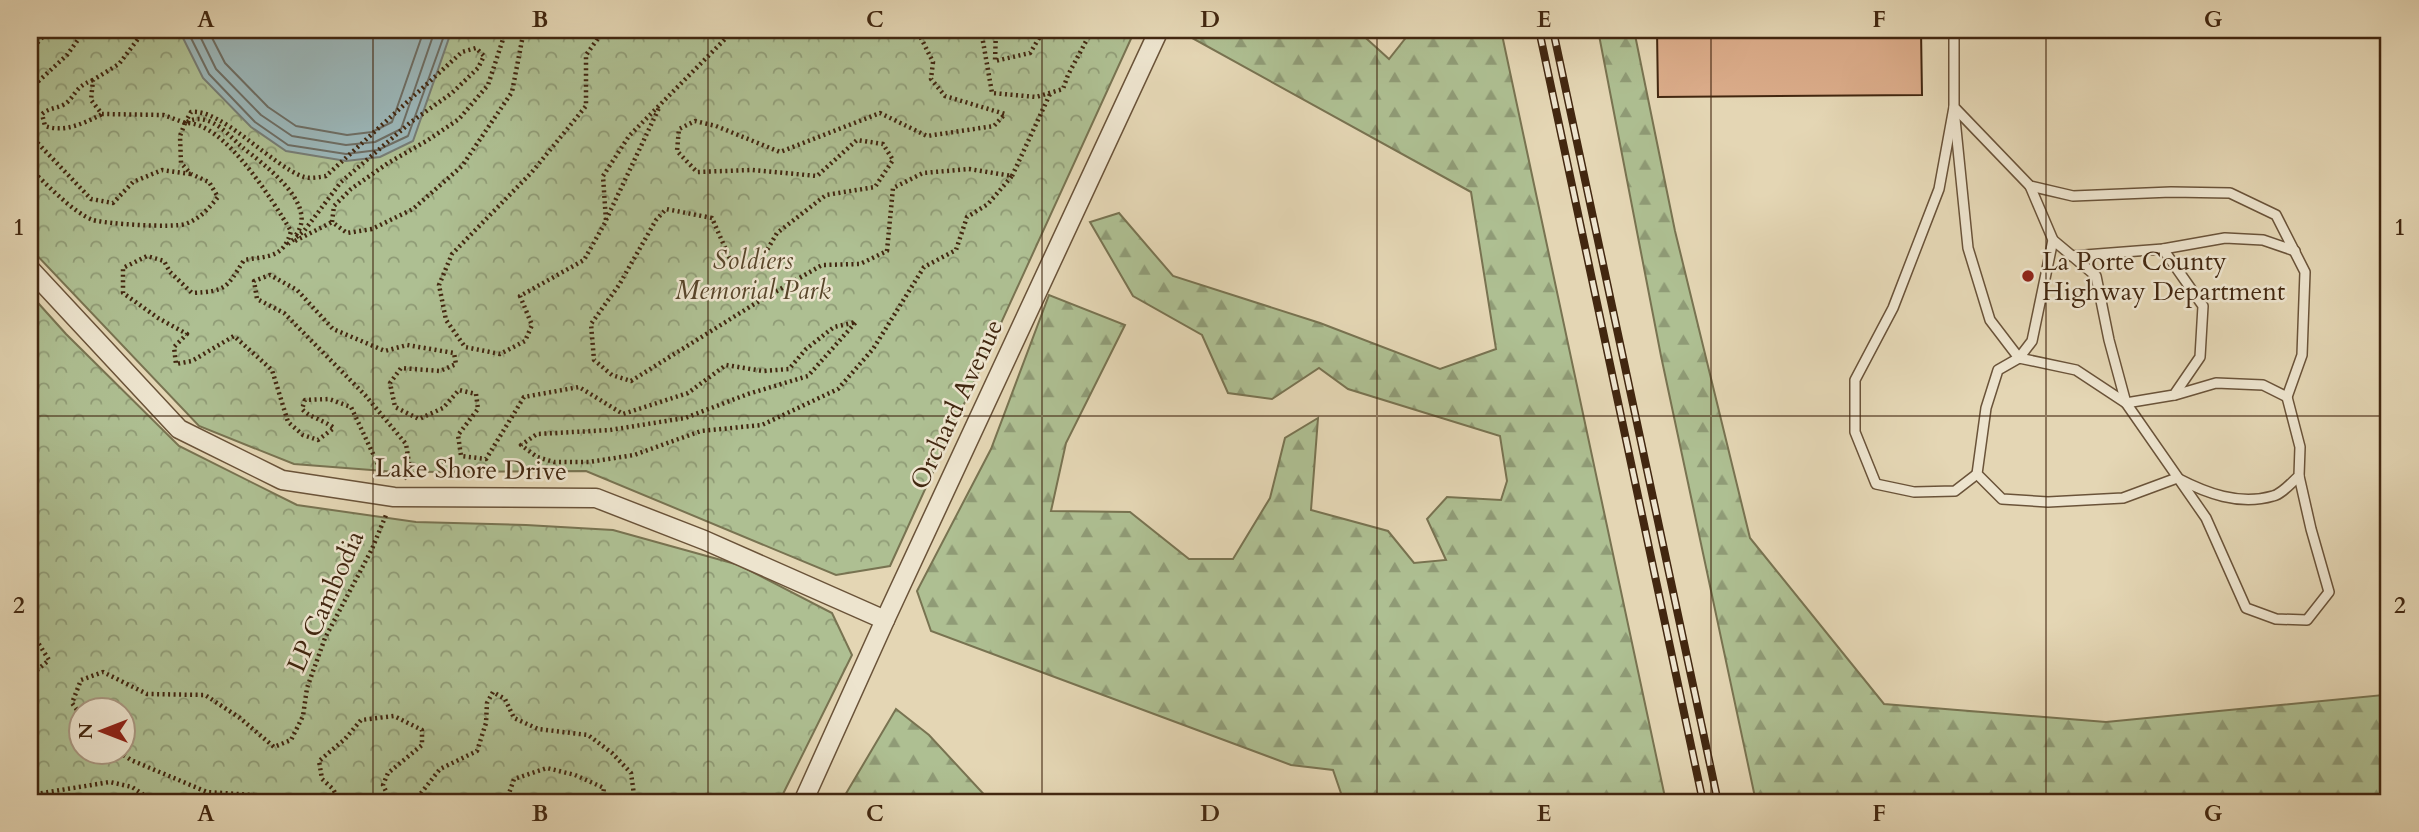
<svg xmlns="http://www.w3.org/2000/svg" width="2419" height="832" viewBox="0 0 2419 832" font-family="Cardo,serif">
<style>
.forest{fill:url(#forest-firs);stroke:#787351;stroke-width:2}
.park{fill:url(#park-crowns);stroke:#787351;stroke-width:2;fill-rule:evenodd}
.water{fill:#9bb6b8;stroke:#777d75;stroke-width:2}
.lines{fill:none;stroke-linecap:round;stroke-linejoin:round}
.shore{stroke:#6e6e64;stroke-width:2}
.building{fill:#dbac8a;stroke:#422710;stroke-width:2}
.service-casing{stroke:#6a5339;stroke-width:12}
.minor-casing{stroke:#6a5339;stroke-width:21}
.path{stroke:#422710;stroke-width:4.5;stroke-dasharray:2 3.5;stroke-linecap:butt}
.service{stroke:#ede4ce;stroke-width:9}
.minor{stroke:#ede4ce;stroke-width:18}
.rail-casing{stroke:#422710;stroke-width:8}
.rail{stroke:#ede4ce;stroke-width:5;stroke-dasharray:16;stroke-linecap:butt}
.grid{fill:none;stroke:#422710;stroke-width:2;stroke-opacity:0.55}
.poi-dot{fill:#8f2418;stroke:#ede4ce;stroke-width:2.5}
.labels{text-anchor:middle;stroke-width:5;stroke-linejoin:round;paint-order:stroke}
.park-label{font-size:26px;font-style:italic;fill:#58452a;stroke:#ede4ce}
.poi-label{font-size:26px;fill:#422710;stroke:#ede4ce;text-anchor:start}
.street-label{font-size:26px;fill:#422710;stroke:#ede4ce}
.neatline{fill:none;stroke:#422710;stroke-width:2.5}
.grid-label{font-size:23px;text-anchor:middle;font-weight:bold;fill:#422710}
</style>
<defs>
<pattern id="forest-firs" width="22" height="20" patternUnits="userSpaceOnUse" patternTransform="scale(1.75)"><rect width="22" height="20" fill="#aebf92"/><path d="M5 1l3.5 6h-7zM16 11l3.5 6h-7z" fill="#8f9b76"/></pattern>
<pattern id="park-crowns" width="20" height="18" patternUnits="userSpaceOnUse" patternTransform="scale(1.75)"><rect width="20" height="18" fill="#aebf92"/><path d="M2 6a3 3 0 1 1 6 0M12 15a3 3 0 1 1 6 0" fill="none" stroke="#8f9b76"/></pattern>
</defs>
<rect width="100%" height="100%" fill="#e4d6b4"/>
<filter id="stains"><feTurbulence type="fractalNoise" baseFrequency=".00286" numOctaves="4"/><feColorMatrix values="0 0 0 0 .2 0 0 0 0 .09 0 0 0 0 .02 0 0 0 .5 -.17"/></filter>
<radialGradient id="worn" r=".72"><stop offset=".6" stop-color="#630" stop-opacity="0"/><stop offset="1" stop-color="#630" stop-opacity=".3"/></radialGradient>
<g class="forest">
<path d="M1184,30H1289L1305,38L1315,30H1357L1389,59L1412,30H1501L1666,802H1344L1333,770L1291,765L931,631L917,591L991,449L1049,295L1125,325L1066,443L1051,511L1130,512L1189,559H1233L1270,498L1285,438L1318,418L1311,510L1388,531L1414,563L1446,560L1427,519L1447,497L1501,500L1507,481L1500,436L1348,389L1319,368L1272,399L1228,393L1202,335L1133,296L1090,222L1119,213L1173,276L1320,323L1440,369L1496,349L1471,192L1183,33Z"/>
<path d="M1598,30H1634L1675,231L1750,538L1884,704L2106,722L2383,695L2384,802H1756L1661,356Z"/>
<path d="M896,709L929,735L991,802H841Z"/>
</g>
<g class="park">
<path d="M30,30H1135L890,566L836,575L586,471L397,472L294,464L199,426L30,248Z"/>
<path d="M30,294L66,334L179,446L297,505L416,522L526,525L613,530L739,565L832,613L852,655L779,802H30ZM80,710H122V752H80Z"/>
</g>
<path class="water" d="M179,30H454L449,38L413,141L380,157L346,161L286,151L251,127L203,78Z"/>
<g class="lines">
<g class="shore">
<path d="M187,30L209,74L255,122L288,145L346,154L378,150L408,136L446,30"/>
<path d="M197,30L216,69L261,115L292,136L346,145L375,142L401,129L435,30"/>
<path d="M208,30L225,63L268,107L296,126L347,135L372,132L392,122L424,30"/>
</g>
</g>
<path class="building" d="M1657,30H1921L1922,95L1658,97Z"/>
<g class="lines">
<g class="service-casing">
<g id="service">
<path d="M1954,30V107L2030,186L2073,196L2171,192L2230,193L2276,215L2305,272L2302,355L2287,397L2263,385L2216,383L2175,395"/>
<path d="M1954,107L1939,189L1893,308L1855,380V432L1876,484L1914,492L1955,491L1977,474"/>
<path d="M1955,119L1968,248L1990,320L2019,358L2032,341L2053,240L2030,186"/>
<path d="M2053,240L2096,276L2109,340L2126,403L2206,518L2246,608L2276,619L2307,620L2329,592L2311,529L2299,476"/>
<path d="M2163,249L2203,306L2200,357L2174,395L2126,403L2076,370L2019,358L1998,370L1986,408L1977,474L2002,499L2048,502L2123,498L2177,478C2206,493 2239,506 2273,496C2282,494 2292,482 2299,476L2300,447L2287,397"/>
<path d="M2072,256L2163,249L2225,238L2263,240L2295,251"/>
</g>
</g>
<g class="minor-casing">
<g id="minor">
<path d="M30,269L179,429L282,480L394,497L596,498L704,540L885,620"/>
<path d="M803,802L885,620L1159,30"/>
</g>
</g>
<g class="path">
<path d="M143,30L141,35L119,64L93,80L91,100L102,114L164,115L185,123"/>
<path d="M506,30L488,85L459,119L428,140L388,163L351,189L334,206L332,222L347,233L372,229L413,209L462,166L512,92L524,30"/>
<path d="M604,30L586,55V106L532,172L452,254L439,285L446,320L465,347L500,354L525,341L532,325L520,296L584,260L606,221L603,176L629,136L734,30"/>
<path d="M981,30L992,93L1036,97L1063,89L1068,75L1092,30"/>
<path d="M996,30L995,61L1030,53L1044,30"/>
<path d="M30,51L49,30"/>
<path d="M93,80C72,88 76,98 63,105C55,109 49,108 42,114L45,126C64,133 85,123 102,114"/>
<path d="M30,89L67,55L85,30"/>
<path d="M187,122C195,118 204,118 213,123C223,128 233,139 242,147C263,164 321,205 295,236"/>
<path d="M185,123L191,112C221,108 272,166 304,177C311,179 320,177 326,176L462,52L476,48L484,56L478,68L452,93L411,122L341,182L304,231L288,244"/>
<path d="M30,135L91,199L113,203L133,182L162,170L191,174"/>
<path d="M30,169C47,184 72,212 93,220C106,224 173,228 185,224C200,219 209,208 218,197L209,182L191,174L181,163L180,136L185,123C224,121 272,200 291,231C284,258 268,256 244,260C226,289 226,291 192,293L170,272L164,261L147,256L123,268V293L158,318L187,334L174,347L176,364L192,361L234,336L272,370L288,422L303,435L318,440L334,428C322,419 310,418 302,409L305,400L329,399L351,407L384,477"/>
<path d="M1012,176L1050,94"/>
<path d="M606,220L659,108"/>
<path d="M295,241L332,222"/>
<path d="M30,441L34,443"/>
<path d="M404,479L410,469L406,444L365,395L284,313L257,299L254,281L270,275L297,290L333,329L385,351L407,345L454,353L456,364L440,371L401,368L390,383L395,407L419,419L443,408L459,390L476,394L478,409L458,435L461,456L486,459L524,397L579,387L623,414L688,393L726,365L763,371L789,369L806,349L834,327L856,322L808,376L748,394L685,418L610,430L537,434L521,445L537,457L554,462H589L634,455L701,431L762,425L838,389L873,349L924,267L956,250L967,217L988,204L1012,176L969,169L923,173L893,188L887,251L860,264L822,265L756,303L631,381L612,375L594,360L591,324L619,285L656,220L666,209L712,218L730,259L745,266L760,262L777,233L826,195L875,187L893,160L883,144L857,140L817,176L752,170L697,172L677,151L679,129L695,121L716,126L780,152L880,113L927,136L994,126L1005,114L945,96L931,79L933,62L917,30"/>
<path d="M30,630L49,660L30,676"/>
<path d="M80,714L72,703L81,680L103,672L147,694L205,695L240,718L274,747L291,740L303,716L307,688L325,638L372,549L386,515"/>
<path d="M119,752L131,760L207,792L268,796L273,802"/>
<path d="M30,795L110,782L132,787L154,802"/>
<path d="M340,802L333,789L322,779L319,761L345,739L361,720L394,716L422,730V745L388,773L383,785L389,798L397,802"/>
<path d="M414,802L440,769L477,751L486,723L487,703L493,692L505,699L514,718L538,729L588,735L612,753L631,773L635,802"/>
<path d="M506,802L514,779L547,768L575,775L604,788L602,802"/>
</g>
<use href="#service" class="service"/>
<use href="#minor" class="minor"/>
<g class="rail-casing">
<g id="rail">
<path d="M1539,30L1703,802"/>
<path d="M1553,30L1718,802"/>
</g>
</g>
<use href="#rail" class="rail"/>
</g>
<path class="grid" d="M373,30V802M708,30V802M1042,30V802M1377,30V802M1711,30V802M2046,30V802M30,416H2389"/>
<circle class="poi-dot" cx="2028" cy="276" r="7"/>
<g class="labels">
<g class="park-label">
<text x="753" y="269">Soldiers<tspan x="753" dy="30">Memorial Park</tspan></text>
</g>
<g class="poi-label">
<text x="2042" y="270">La Porte County<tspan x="2042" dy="30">Highway Department</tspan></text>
</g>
<g class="street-label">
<text transform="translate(956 404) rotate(-65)" y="9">Orchard Avenue</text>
<text transform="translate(471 469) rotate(1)" y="9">Lake Shore Drive</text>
<text transform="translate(325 601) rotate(-66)" y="9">LP Cambodia</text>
</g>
</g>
<rect width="2419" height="832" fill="none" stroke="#e4d6b4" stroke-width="77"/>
<g transform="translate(102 731) rotate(270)"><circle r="33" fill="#ede4ce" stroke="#a99882" stroke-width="2"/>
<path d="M0-5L12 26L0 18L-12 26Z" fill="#8f2418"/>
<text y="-10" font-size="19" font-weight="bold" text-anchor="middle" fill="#422710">N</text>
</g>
<rect x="38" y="38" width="2342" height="756" class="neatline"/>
<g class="grid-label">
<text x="206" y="27">A</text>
<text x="540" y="27">B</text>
<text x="875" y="27">C</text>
<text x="1210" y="27">D</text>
<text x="1544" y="27">E</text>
<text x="1879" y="27">F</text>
<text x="2213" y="27">G</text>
<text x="19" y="235">1</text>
<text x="2400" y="235">1</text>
<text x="19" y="613">2</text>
<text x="2400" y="613">2</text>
<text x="206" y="821">A</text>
<text x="540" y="821">B</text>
<text x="875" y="821">C</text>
<text x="1210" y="821">D</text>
<text x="1544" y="821">E</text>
<text x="1879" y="821">F</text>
<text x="2213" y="821">G</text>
</g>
<rect width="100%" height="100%" filter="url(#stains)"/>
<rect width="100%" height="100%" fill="url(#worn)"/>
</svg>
